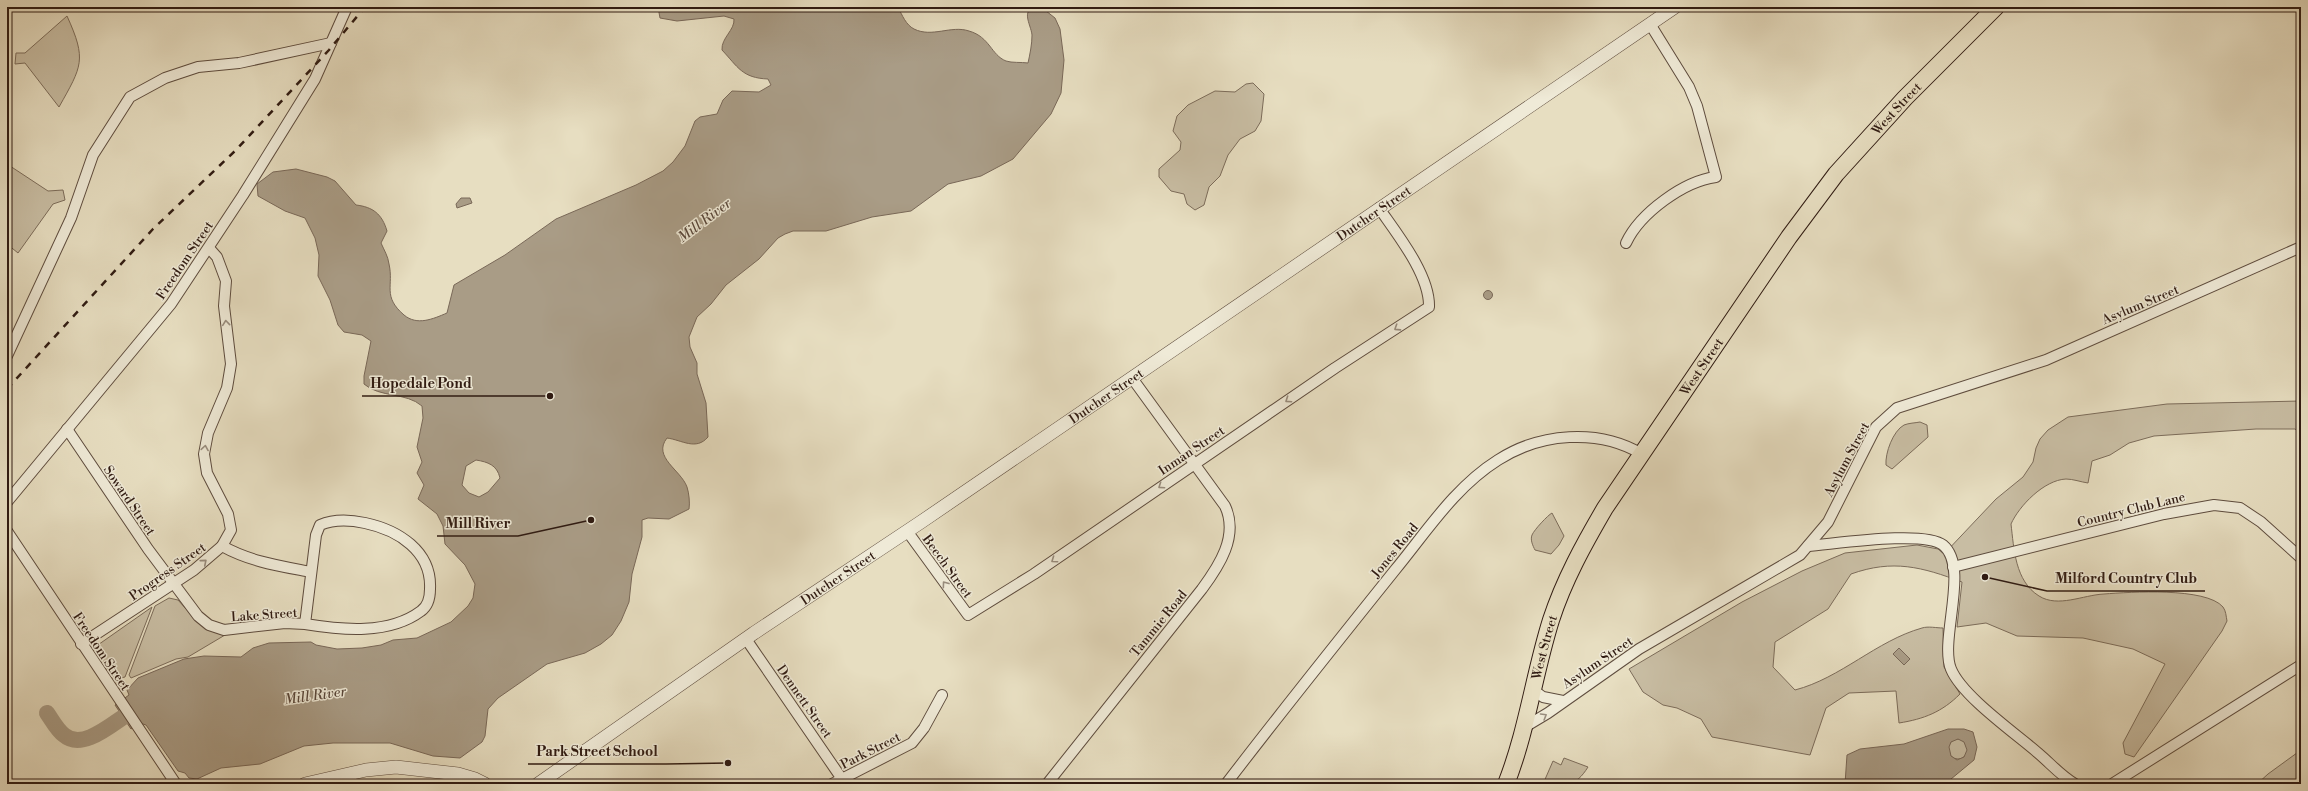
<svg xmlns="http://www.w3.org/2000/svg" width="2308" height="791" viewBox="0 0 2308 791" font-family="'Libre Bodoni',serif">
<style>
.green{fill:#c8bda3;stroke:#7c6c5a}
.water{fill:#a99c86;stroke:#796858;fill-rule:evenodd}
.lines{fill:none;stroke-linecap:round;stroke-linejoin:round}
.river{stroke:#a99c86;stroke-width:16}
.minor-casing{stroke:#5e4c3e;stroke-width:12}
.tertiary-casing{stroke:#5e4c3e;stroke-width:14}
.primary-casing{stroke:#301b12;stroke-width:18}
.minor{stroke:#efead7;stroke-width:10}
.tertiary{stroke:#efead7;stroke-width:13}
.primary{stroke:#e7dec1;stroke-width:16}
.rail{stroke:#301b12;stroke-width:2.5;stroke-dasharray:7 7;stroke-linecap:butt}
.oneway{stroke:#998d7e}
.labels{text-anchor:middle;stroke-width:3;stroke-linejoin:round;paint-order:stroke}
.street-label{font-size:13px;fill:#301b12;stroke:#efead7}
.water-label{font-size:14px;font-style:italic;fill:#5a483b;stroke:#efead7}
.leader{fill:none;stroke:#301b12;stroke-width:1.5}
.callout-dot{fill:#301b12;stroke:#efead7;stroke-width:1.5}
.callout-label{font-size:14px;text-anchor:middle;font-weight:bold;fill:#301b12;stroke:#efead7;stroke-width:3;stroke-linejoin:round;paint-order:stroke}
</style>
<rect width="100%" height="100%" fill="#e7dec1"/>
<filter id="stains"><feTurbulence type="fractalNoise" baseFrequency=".005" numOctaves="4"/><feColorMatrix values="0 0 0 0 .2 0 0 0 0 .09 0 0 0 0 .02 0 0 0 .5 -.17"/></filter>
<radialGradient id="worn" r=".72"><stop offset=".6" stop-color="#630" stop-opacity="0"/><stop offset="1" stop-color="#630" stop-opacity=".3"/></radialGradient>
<g class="green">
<path d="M67,16C87,60 82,66 59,107L25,63L15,64L16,53H25Z"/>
<path d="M1253,83L1264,94L1261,121L1255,131L1240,139L1228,155L1220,176L1209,187L1204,205L1195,210L1187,204L1184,194L1171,191L1159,177V169L1180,150L1181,142L1173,131L1177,116L1188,105L1215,91L1235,92L1246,84Z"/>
<path d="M7,164L48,191L63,190L65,200L53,204L18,253L7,244Z"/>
<path d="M2301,401V433L2295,429H2256L2154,436L2129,443L2110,455L2092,461L2088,483C2081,482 2073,479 2066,479C2044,480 2019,506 2011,524C2014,549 2015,581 2039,596C2058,608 2083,595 2104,594C2130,592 2206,587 2223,607C2226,611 2226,616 2227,621L2222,631L2134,757L2125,754L2123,743L2165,664L2133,649L2083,638L2017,636L1986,623L1957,627L1962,582C1922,567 1893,559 1851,574L1828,609L1775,642L1773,667L1795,690C1841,678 1876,641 1922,628C1928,626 1937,628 1943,628L1944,667L1960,694C1942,712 1924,719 1899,723L1896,691L1849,693L1826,708L1810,755L1712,737L1701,719L1677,708L1663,705L1643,692L1629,669L1742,602L1802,571L1845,553L1917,545L1938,549L1944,554L1996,499L2023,477L2033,462L2036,448L2040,439L2048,430L2068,417L2167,404Z"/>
<path d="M1920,422L1927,425L1928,437L1892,469L1886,465C1885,453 1893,431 1904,425C1909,423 1915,423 1920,422Z"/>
<path d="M1552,513L1564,536L1559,545L1551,554L1535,550C1533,546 1530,540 1532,535C1534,530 1548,515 1552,513Z"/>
<path d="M169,598L178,600L195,619L225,635L188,657L176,659L131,678L129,675L155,606Z"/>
<path d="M152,607L125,677L116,679L111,674L95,647Z"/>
<circle cx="1958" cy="749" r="10"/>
<path d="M2301,750V784H2257L2268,774Z"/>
<path d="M1564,758L1588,767C1575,788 1566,784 1543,784L1553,761L1561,765Z"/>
</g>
<g class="water">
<path d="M658,7H898C902,15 906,25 914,29C932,38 951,25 969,31C990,37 991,55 1006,61C1012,63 1021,62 1028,63C1030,54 1032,44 1032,35C1031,24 1018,7 1041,7L1055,18L1060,29L1064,60L1061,93L1051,114L1013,159L981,176L948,184L911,211L872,217L826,231H793L785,234L778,238L759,259L726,285L711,304L697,317L689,337L690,347L697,363V374L706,403L708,437C696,451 682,440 667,438C652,457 681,470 687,487C689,493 690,503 689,509L669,519L648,518L642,520V537L632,574L629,602L621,621L612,635L601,644L585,653L547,664L498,698L488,709L485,736L482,742L460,758L433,756L390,743H333L304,746L260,764L221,768L197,779L189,778L185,773L178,771L146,725L140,723L131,729L115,705L129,695L127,690L138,678L184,659L204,656L241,657L253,648L269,643L311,642L316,645L337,649L362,648L381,645L393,640L417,638L451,622L468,606L473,598L475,584L465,565L445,544L443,526L437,514L418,499L424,485L417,473L422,462L417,447L423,418L422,406C406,392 380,398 364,384V376L371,341L362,335L344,332L338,325L330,300L318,276L319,255L315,238L305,218L285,211L258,196L257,184L273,172L296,169L327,177L335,181L356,205C373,207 382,214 387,231L381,243C384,250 388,256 389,264C394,286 382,296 404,315C417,326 433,319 447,313L454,285L505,255L556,219L636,185L663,171L673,162L685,146L695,121L700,117L717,114L723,100L732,91L759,92L771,85L768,79C742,78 738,67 722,50C721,38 735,30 734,19L724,16L677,21L660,18ZM476,460C488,462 497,465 500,478L488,492L479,497L469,493L462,485L466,466Z"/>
<path d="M461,198H470L472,203L457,208L456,204Z"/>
<circle cx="1488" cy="295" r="4.5"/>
<path d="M1899,648L1910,659L1904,665L1893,654Z"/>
<path d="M1948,729H1964L1973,732L1977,747L1974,760L1945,784H1845L1847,755L1860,749L1904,744ZM1958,739L1964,742L1967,750L1964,757L1957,760L1951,756L1949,747L1951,742Z"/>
</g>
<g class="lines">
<path class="river" d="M47,713C52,720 57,730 64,735C86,754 122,713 142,706"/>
<g class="minor-casing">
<g id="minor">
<path d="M1626,243C1640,213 1684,181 1716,177L1697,106L1689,87L1650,24"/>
<path d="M7,356L71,218L93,155L130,97L165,78L198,67L239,63L331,43"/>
<path d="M67,429L148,549L198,616L209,625L224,630L285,623L305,624L316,535L320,525C334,519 351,520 365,523C398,530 432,551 430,589C430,596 428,606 421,611C389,635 342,630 305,624"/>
<path d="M7,502L171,304L243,195L315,79L347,7"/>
<path d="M7,531L176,784"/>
<path d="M907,531L968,615L1034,574L1335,368L1429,307C1430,275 1397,234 1379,208"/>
<path d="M222,546C251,562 280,566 311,572"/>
<path d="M1808,546C1835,544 1924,530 1943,545C1970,567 1939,640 1951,669C1962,696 2015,733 2038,753C2050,763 2061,776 2075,784"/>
<path d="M1953,567L2164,514L2214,505L2240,508L2261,522L2301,558"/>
<path d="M746,639L842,779"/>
<path d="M81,644L194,570L222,546L231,530L228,514L207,473L204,454L208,433L227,388L231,364L224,306L226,281L217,257L209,248"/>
<path d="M1532,689L1543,697L1563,701"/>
<path d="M1523,728L1548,713L1639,649L1800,555L1828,522L1876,427L1897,408L2046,360L2301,247"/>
<path d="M832,784L912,743L924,728L942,695"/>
<path d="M1047,784L1202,589C1219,566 1239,536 1225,506L1132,378"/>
<path d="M1226,784C1281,712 1338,641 1395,570C1427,531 1455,487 1498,460C1540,433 1598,428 1642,454"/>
<path d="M2112,784L2301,665"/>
</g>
</g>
<g class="tertiary-casing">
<g id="tertiary">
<path d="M305,784L366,770L396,767L458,774L475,779L485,784"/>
<path id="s1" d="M538,784L754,633L921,522L1675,7"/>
</g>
</g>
<g class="primary-casing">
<g id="primary">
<path id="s2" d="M1506,784C1527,731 1534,674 1551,620C1564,580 1584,544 1605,508L1789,237L1836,174L1905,98L1996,7"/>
</g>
</g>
<use href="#minor" class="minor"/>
<use href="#tertiary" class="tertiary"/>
<use href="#primary" class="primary"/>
<path class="rail" d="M7,389L153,229L236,150L329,50L365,7"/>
</g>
<defs><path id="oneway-chevron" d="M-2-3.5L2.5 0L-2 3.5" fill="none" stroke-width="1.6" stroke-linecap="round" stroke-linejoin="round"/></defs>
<g class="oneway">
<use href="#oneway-chevron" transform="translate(226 323) rotate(-96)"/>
<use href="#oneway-chevron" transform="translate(1397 328) rotate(147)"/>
<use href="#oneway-chevron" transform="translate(1288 400) rotate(146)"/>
<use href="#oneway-chevron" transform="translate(205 448) rotate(-81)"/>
<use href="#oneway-chevron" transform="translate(1161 486) rotate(146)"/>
<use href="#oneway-chevron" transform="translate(1054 560) rotate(145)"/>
<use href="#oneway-chevron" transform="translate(204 562) rotate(-40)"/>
<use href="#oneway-chevron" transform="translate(945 584) rotate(-126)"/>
<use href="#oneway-chevron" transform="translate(1544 716) rotate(-31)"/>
</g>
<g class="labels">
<g class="street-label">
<text dy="5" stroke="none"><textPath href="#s2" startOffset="790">West Street</textPath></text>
<text dy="5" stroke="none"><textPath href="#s1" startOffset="1012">Dutcher Street</textPath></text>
<text transform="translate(184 260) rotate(-56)" y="5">Freedom Street</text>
<text transform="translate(2140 304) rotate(-23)" y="5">Asylum Street</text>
<text dy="5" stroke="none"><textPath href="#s2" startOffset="466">West Street</textPath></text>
<text dy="5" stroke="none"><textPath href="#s1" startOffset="688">Dutcher Street</textPath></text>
<text transform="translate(1191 450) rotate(-34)" y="5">Inman Street</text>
<text transform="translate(1846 459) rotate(-62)" y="5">Asylum Street</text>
<text transform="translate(130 500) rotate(56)" y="5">Soward Street</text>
<text transform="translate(2131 509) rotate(-14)" y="5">Country Club Lane</text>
<text transform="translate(1394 550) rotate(-51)" y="5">Jones Road</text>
<text transform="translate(948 566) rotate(54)" y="5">Beech Street</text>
<text transform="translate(167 571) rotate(-35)" y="5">Progress Street</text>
<text dy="5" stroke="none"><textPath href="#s1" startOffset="364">Dutcher Street</textPath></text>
<text transform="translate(264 614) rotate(-4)" y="5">Lake Street</text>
<text transform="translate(1158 623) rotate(-51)" y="5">Tammie Road</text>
<text dy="5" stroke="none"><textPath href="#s2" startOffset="142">West Street</textPath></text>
<text transform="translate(102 651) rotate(56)" y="5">Freedom Street</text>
<text transform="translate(1597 662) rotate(-34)" y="5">Asylum Street</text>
<text transform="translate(805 701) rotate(55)" y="5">Dennett Street</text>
<text transform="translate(870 750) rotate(-27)" y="5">Park Street</text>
</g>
<g class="water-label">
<text transform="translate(704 220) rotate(-37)" y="5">Mill River</text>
<text transform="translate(315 695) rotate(-8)" y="5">Mill River</text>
</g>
</g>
<path class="leader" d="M550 396L479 396H362M591 520L518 536H437M1985 577L2047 591H2205M728 763L666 764H528"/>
<g class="callout-dot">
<circle cx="550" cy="396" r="4"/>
<circle cx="591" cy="520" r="4"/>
<circle cx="1985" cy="577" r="4"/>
<circle cx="728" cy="763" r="4"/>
</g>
<g class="callout-label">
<text x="421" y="388">Hopedale Pond</text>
<text x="478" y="528">Mill River</text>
<text x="2126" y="583">Milford Country Club</text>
<text x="597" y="756">Park Street School</text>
</g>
<rect width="2308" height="791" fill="none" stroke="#e7dec1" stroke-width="24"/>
<rect x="8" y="8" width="2292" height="775" fill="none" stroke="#301b12" stroke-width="2"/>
<rect x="12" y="12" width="2284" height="767" fill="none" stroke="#301b12"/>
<rect width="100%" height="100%" filter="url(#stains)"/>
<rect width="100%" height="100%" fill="url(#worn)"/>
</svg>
